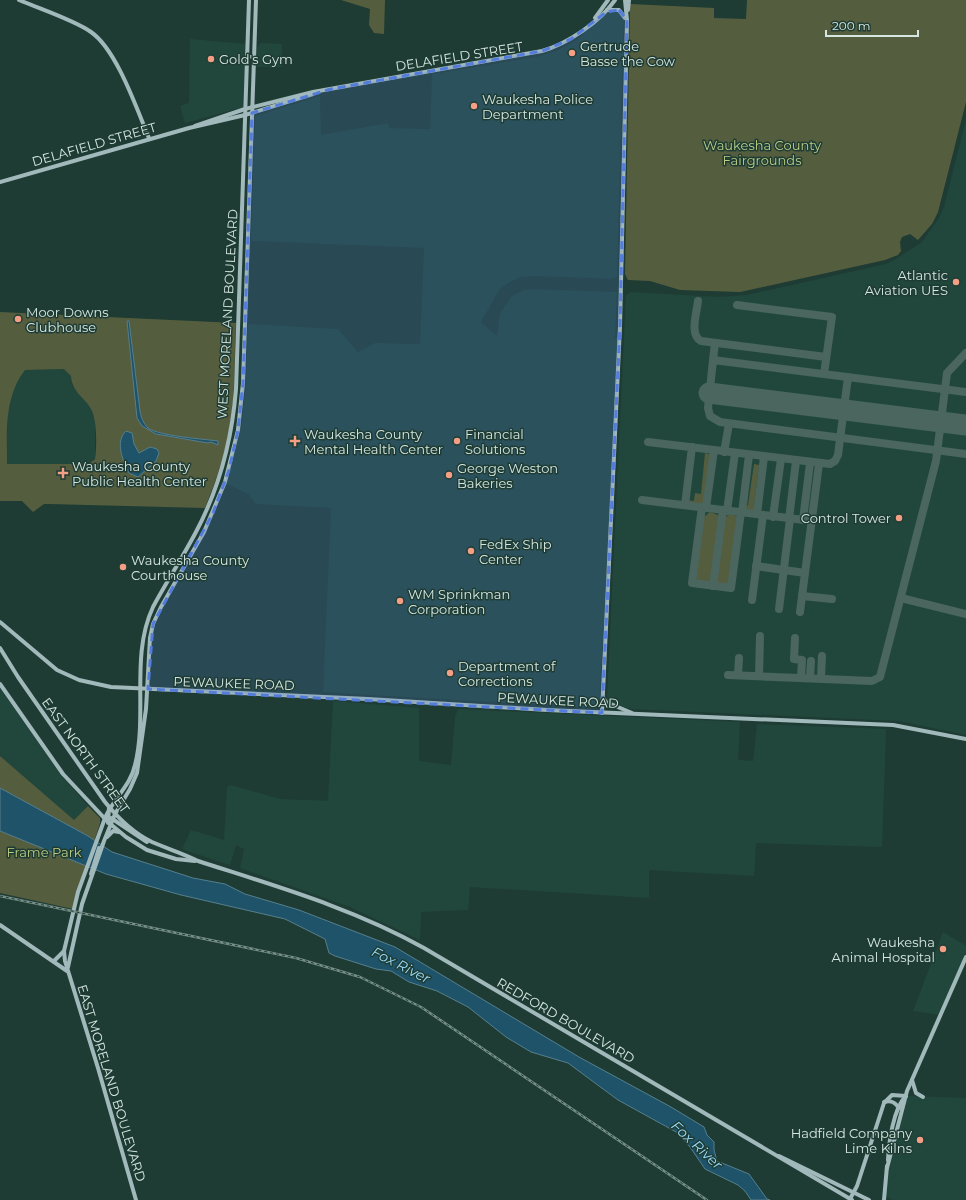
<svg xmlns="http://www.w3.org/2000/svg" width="966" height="1200" viewBox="0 0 966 1200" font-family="Montserrat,sans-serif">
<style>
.built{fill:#21473d}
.green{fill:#555d3f;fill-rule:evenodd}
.water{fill:#1f5369;stroke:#567f8d}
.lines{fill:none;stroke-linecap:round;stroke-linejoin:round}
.taxiway{stroke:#4a665e;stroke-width:8}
.runway{stroke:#4a665e;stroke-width:21}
.secondary{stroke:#a2b9bb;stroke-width:4}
.rail-casing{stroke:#778f88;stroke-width:2.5}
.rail{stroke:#1e3c34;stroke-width:1;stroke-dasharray:3;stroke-linecap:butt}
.marked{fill:#547cdb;fill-opacity:0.2;stroke:#547cdb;stroke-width:3;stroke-dasharray:8 5;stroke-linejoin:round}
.poi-dot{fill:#f39f85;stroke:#1e3c34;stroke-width:1.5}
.labels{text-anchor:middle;stroke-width:3;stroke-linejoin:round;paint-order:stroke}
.poi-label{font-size:13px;fill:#d6e7e1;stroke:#1e3c34;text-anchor:start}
.street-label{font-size:13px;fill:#d6e7e1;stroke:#1e3c34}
.park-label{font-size:13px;fill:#bbcc85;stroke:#1e3c34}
.water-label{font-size:14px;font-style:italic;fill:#9cdcfa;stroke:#1e3c34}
</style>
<rect width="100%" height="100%" fill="#1e3c34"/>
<g class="built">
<path d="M610,11H618L624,19L617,277L611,279L534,276L521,277L510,282L499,290L481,322L497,336L500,313L512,296L524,290L534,289L617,292L615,338H618L615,404L613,425L605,605L599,703L596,707L591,708L323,692L331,508L256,504L248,494L227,484L242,423L246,384L248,324L338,329L358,352L375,343L420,344L424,248L251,241L255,116L320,96L321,135L388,123L389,128L430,129L432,74L536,57L556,51L577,40Z"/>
<path d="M190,39L246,44L244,107L185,123L180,106L189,103Z"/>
<path d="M261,43L282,44V67H256L257,47Z"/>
<path d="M966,120V735L899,721L631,709L610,702L607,699L626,295L631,292L717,297L747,295L886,264L896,259L922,242L939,218L944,207Z"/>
<path d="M64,369L71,376L72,385L92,410L95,419V458L88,464H6L8,410L13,390L21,374L25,370Z"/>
<path d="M0,688L60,774L88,806L74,820L0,756Z"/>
<path d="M333,701L419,708V761L451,765L455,717L458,709L740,722L738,760L753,761L757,724L886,729L882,847L756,843L754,876L649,870V898L470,887L468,910L421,912L420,940L350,907L240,868L244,849L236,845L230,865L182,849L191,830L224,840L227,787L231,785L280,799L328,801Z"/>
<path d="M943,932L966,946V957L940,1015L913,1011Z"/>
<path d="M906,1096L966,1098V1200H893L884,1195L885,1183Z"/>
</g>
<g class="green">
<path d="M341,0H385L384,34L374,33L369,25L370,9Z"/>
<path d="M747,0H966V102L938,212L932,224L918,240L910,234L902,237L900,242L901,251L898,255L885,260L740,292L680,290L650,281L628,280L625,274L630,4L714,8V18L746,19Z"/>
<path d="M0,312L236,323C234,359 236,396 229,431C224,458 215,483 205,508L49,504H44L33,512L22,501H0ZM64,369L71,376C72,392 84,397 91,409C97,419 97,447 95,459L88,464H7C7,432 4,397 25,370Z"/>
<path d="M705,453L712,455L705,504H688L687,500L694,501L695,493L701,494Z"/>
<path d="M754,464L759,465L754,506L757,509L754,512L746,511L744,508L748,505Z"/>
<path d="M710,512L718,515L720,520L712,581L708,584L698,582L695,578L703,518Z"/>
<path d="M733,514L737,517L738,522L730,584L726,586L718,585L716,581L723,520L728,515Z"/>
<path d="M0,756L74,820L88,806L100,818V823L73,909L0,893Z"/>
</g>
<g class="water">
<path d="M127,321H129L140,411C141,417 143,423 148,428C159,436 203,439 218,441V445L211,442L208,443L156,434L142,426L137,418Z"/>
<path d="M126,431L132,433L134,444L139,453L150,447L157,449L159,453L156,461L138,477L129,473C124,463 114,442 126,431Z"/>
<path d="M0,788L88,836L112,852L193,878L225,884L245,894L299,910L395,947L579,1057L671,1107L704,1127L707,1135L714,1142V1150L717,1161L749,1174L767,1199L770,1200H751L745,1191L738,1185L705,1169L690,1147L678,1133L618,1100L568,1063L531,1052L506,1037L468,1007L437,991L409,982L391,971L376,969L335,956L329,953L325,939L285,919L181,895L106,874L0,831Z"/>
</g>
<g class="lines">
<g class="taxiway">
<path d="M698,301C697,312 689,335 701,341L826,357"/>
<path d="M737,305L832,317L824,374"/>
<path d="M713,360L715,343"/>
<path d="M966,392L713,360L708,408L710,416L720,422L966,454"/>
<path d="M648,442L830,464L835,461L838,455L848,377"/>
<path d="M724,452L729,424"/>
<path d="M642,500L812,521"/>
<path d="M685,505L692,447"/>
<path d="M702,507L692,583L731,588L741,512"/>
<path d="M706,508L714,450"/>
<path d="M727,511L735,453"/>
<path d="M742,513L749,455"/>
<path d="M757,514L764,457"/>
<path d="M773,517L781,459"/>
<path d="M789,519L796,461"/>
<path d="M803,520L810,463"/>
<path d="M756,566L805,573"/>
<path d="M713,586L723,510"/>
<path d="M802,596L832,599"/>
<path d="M901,598L966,614"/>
<path d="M752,600L763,515"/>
<path d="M779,609L790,519"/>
<path d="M800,612L819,464"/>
<path d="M795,638L794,659L802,660L801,678"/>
<path d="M728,675L872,681L880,677L936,461L947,373L966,353"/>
<path d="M738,675L739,658"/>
<path d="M759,676L760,636"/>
<path d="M810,678L811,661"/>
<path d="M821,678L822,656"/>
</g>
<path class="runway" d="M709,393L966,425"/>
<g class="secondary">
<path d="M19,0C40,9 74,20 91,32C117,50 137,110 149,138"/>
<path d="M607,10H619L625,18"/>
<path d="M628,10L629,0"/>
<path d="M595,18L608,0"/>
<path d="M195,126L245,109L313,92L542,51C567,44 600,22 615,0"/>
<path d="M0,182L189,128L245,115L313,94"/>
<path d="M0,622L57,670L79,680L111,687L368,699L547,710L893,725L966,739"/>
<path d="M0,648L18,677L105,802C118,818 133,833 152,842C168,849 182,853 198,861C275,886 353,908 424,948L852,1200"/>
<path d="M0,684L63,774L108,822L126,837L147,850L176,859L195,861"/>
<path d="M603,698L606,702L632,713"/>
<path d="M602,713L620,326L627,20L625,0"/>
<path d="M111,818L147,842"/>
<path d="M108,823L109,808"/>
<path d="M107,837L113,831L119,832"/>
<path d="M91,874L99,848"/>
<path d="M0,925L67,971"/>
<path d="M54,961L64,951"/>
<path d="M68,967L82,904L104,841L115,814L130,789L137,773L146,709L150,638L153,624L161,607L204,532L225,482L238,430L243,383L256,0"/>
<path d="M912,1080L916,1093L923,1097"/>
<path d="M884,1102C891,1100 895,1102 899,1108"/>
<path d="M779,1156L869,1200"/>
<path d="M888,1160C889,1142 893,1109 906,1096"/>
<path d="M887,1168L907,1091L966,957"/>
<path d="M850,1199L857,1186L884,1103L892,1095L906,1096"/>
<path d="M136,1200L98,1068L65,961L64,951L78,892L105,818C113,799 131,785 135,765C148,714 130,656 153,607C167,581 183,557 197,530C220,486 232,439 236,389L249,0"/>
<path d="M884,1200L887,1166"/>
</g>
<g class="rail-casing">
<path id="rail" d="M0,896L296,958L360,977L421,1007L707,1200"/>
</g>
<use href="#rail" class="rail"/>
</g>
<path class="marked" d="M619,10L627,20L620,326L602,713L148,689L153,624L213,513L229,470L238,430L243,383L252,113L331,89L542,51L571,39L606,12Z"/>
<g class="poi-dot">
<circle cx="572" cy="53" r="4"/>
<circle cx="211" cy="59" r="4"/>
<circle cx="474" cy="106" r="4"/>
<circle cx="956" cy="282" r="4"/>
<circle cx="18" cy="319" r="4"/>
<path d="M293 435h4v4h4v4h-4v4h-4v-4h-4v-4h4z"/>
<circle cx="457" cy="441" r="4"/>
<path d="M61 467h4v4h4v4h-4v4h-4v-4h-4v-4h4z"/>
<circle cx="449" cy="475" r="4"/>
<circle cx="899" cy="518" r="4"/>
<circle cx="471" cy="551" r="4"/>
<circle cx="123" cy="567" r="4"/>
<circle cx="400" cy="601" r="4"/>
<circle cx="450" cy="673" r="4"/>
<circle cx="943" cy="949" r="4"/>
<circle cx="920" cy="1140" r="4"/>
</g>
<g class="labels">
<g class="poi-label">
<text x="580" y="51">Gertrude<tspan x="580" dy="15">Basse the Cow</tspan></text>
<text x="219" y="64">Gold's Gym</text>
<text x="482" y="104">Waukesha Police<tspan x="482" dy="15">Department</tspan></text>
<text x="948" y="280" text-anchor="end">Atlantic<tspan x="948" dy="15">Aviation UES</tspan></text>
<text x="26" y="317">Moor Downs<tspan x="26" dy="15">Clubhouse</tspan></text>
<text x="304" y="439">Waukesha County<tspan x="304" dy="15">Mental Health Center</tspan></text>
<text x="465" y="439">Financial<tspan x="465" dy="15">Solutions</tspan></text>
<text x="72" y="471">Waukesha County<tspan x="72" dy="15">Public Health Center</tspan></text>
<text x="457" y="473">George Weston<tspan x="457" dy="15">Bakeries</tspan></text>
<text x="891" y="523" text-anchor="end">Control Tower</text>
<text x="479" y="549">FedEx Ship<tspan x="479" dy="15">Center</tspan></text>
<text x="131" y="565">Waukesha County<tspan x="131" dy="15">Courthouse</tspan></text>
<text x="408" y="599">WM Sprinkman<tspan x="408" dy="15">Corporation</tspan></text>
<text x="458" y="671">Department of<tspan x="458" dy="15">Corrections</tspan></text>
<text x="935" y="947" text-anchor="end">Waukesha<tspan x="935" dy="15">Animal Hospital</tspan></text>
<text x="912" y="1138" text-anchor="end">Hadfield Company<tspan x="912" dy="15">Lime Kilns</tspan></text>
</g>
<g class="street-label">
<text transform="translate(459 56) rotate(-9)" y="5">DELAFIELD STREET</text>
<text transform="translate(94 144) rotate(-16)" y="5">DELAFIELD STREET</text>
<text transform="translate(227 314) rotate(-87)" y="5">WEST MORELAND BOULEVARD</text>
<text transform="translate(234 683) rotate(2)" y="5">PEWAUKEE ROAD</text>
<text transform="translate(558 700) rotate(3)" y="5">PEWAUKEE ROAD</text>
<text transform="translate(86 755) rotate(54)" y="5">EAST NORTH STREET</text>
<text transform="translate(566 1020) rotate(30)" y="5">REDFORD BOULEVARD</text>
<text transform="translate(112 1083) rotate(73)" y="5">EAST MORELAND BOULEVARD</text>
</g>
<g class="park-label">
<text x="762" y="150">Waukesha County<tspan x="762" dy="15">Fairgrounds</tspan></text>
<text x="44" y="857">Frame Park</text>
</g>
<g class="water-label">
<text transform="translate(401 965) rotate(27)" y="5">Fox River</text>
<text transform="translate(697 1145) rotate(43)" y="5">Fox River</text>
</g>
</g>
<path d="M826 30v6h92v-6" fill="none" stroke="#d6e7e1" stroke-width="2"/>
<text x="832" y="30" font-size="12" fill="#d6e7e1" stroke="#1e3c34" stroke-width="3" paint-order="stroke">200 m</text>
</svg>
